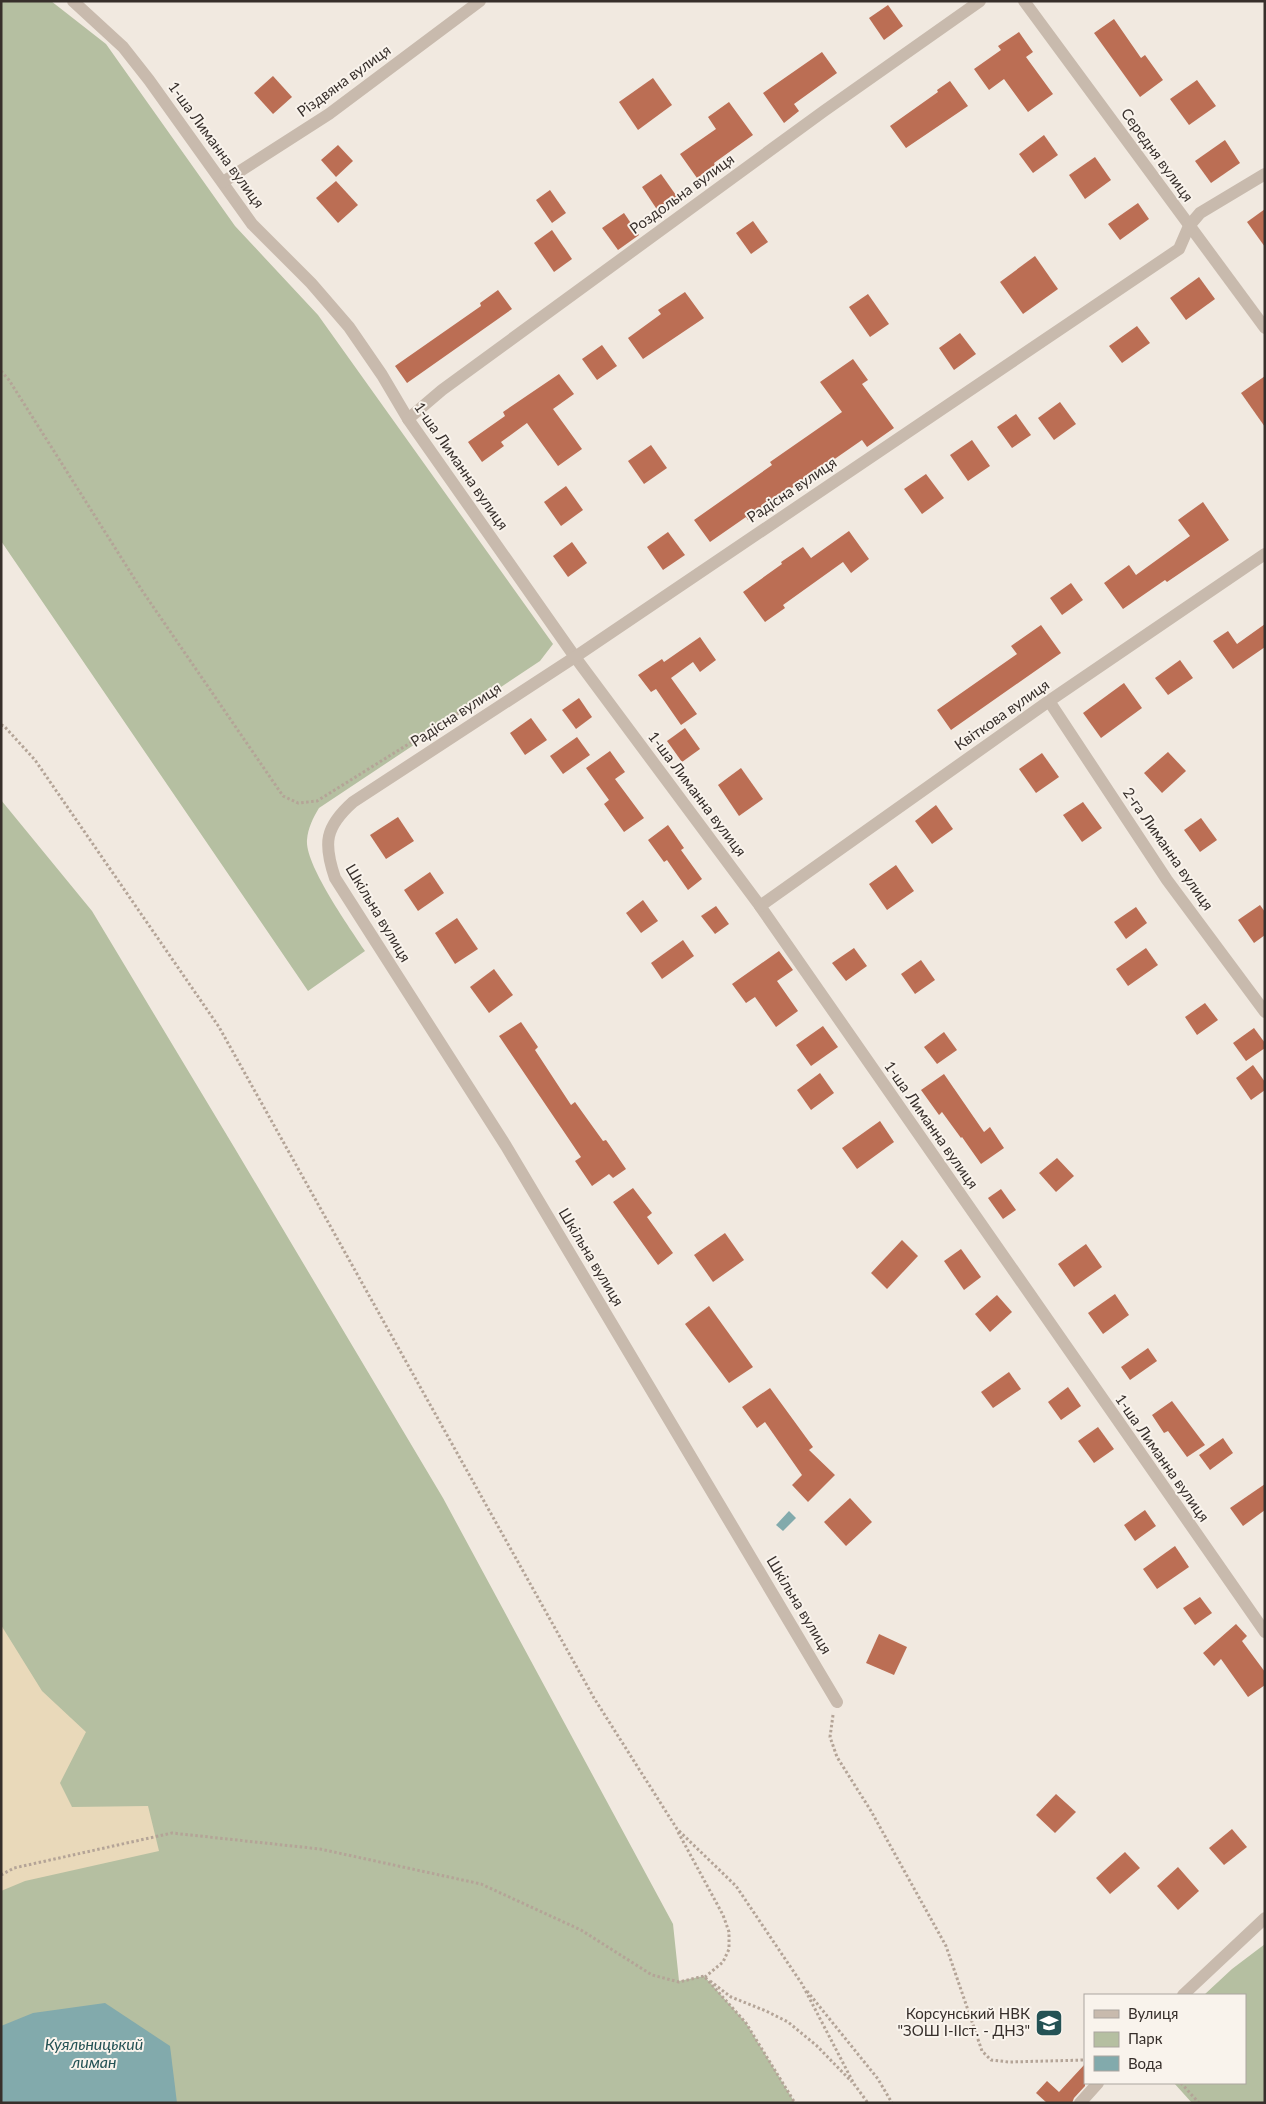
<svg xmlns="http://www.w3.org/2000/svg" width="1266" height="2104" viewBox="0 0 1266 2104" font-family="Lato,sans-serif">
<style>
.green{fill:#b5bfa1}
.sand{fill:#e9d9ba}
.water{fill:#82aaac}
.building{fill:#bb6e54}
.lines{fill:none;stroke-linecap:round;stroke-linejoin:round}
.path{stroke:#b4a497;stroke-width:3;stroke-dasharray:2.5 2.5;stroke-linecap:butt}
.minor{stroke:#c8baad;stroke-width:12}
.labels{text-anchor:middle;stroke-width:4;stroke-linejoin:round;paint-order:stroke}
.street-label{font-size:15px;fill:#372f2b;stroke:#f9f3ec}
.poi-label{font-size:15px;fill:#372f2b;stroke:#f9f3ec;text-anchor:end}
.water-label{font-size:16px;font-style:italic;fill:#245255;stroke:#f9f3ec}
</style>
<rect width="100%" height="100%" fill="#f1e9e0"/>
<g class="green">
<path d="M1,1H51L106,44L235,226L318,315L553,644L540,661L319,808C313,818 308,828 307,840C305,865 350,928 365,951L308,991L1,541Z"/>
<path d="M1,800L92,911L234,1147L443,1498L673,1924L679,1981L704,1976L746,2023L795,2103H1Z"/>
<path d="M1265,1944V2103H1192L1174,2083H1245V1995H1204L1232,1969Z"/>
</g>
<path class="sand" d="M1,1625L42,1691L86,1732L60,1783L72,1807L148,1806L159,1851L25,1881L1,1891Z"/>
<g class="water">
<path d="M789,1511L796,1518L783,1531L776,1525Z"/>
<path d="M105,2003L170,2046L177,2103H1V2026L33,2013Z"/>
</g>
<g class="building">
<path d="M888,5L903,26L884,40L869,18Z"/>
<path d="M1114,19L1141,58L1145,55L1163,80L1140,97L1094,33Z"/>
<path d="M1019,32L1033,52L1026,57L1053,94L1028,112L1004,79L989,90L974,69L1001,50L998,46Z"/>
<path d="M822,52L837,73L794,104L799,111L784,123L763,93Z"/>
<path d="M273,76L292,97L273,114L254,93Z"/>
<path d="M653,78L672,105L638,130L619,102Z"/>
<path d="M1197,80L1216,106L1189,125L1170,99Z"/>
<path d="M950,81L968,106L906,148L890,126L938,92L937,90Z"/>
<path d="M729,102L753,135L714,163L715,165L697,178L680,154L716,129L708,117Z"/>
<path d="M1044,135L1058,155L1033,173L1019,154Z"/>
<path d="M1225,140L1240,163L1211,183L1195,161Z"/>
<path d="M338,145L353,161L336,177L321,160Z"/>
<path d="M1095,157L1111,180L1085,199L1069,175Z"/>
<path d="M661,174L678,198L658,211L642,187Z"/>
<path d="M336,181L358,205L338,223L316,198Z"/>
<path d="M550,190L566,213L552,223L536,200Z"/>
<path d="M1138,203L1149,219L1120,240L1108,224Z"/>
<path d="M1265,209V247L1247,222Z"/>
<path d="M624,213L639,235L618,250L602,228Z"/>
<path d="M753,221L768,242L751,254L736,233Z"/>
<path d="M552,230L572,259L554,272L534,243Z"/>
<path d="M1035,256L1058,289L1023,314L1000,282Z"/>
<path d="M1199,277L1215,299L1186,320L1170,298Z"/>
<path d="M498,290L512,309L407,383L395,366L481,306L480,303Z"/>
<path d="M685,292L704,318L643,359L628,338L661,314L658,310Z"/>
<path d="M868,294L889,324L870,337L849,307Z"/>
<path d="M1137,326L1150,343L1122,363L1109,346Z"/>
<path d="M960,333L976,354L954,370L939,348Z"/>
<path d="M602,345L617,366L597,380L582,359Z"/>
<path d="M853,359L868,380L862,384L894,428L867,447L862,440L826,465L825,464L748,520L746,517L710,542L694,520L772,465L770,462L842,412L820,382Z"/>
<path d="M559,374L574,394L553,409L582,449L558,466L527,423L501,442L504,446L482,462L468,442L505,416L503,412Z"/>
<path d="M1265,376V427L1241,393Z"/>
<path d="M1060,402L1076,424L1054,440L1038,418Z"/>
<path d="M1016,414L1031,435L1012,448L997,427Z"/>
<path d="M972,440L990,466L968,481L950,455Z"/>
<path d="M651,445L667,468L644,484L628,461Z"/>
<path d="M926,474L944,498L922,514L904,489Z"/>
<path d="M566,486L583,510L561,526L544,502Z"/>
<path d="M1203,502L1229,540L1167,582L1165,580L1123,609L1104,583L1129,565L1136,575L1190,536L1178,520Z"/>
<path d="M849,531L869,559L851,573L843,562L783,605L785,608L765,622L743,592L782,564L781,562L803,547L811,558Z"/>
<path d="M668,532L685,555L663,570L647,547Z"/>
<path d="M572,542L587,563L568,577L553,556Z"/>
<path d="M1071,583L1083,600L1062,615L1050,598Z"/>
<path d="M1265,624V647L1233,669L1213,641L1228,631L1237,644Z"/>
<path d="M1041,625L1061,653L951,730L937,710L1017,654L1011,646Z"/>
<path d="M700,637L716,660L700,672L693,662L671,678L697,714L681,725L656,689L651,692L638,675L662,659L664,662Z"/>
<path d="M1180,660L1193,678L1168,695L1155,678Z"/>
<path d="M1124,683L1142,708L1101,738L1083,713Z"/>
<path d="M579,698L592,717L576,729L562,710Z"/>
<path d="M531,718L547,740L525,755L510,733Z"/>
<path d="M685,728L700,749L682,762L667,741Z"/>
<path d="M577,737L590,755L563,774L550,756Z"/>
<path d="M610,751L625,772L615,779L644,818L624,832L604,804L609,800L586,768Z"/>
<path d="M1168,752L1186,771L1162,793L1144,773Z"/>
<path d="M1042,753L1059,777L1036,793L1019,769Z"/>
<path d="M741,768L763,799L739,816L718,785Z"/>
<path d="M1083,802L1102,828L1082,842L1063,815Z"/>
<path d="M936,805L953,829L932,844L915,821Z"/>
<path d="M398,817L414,841L386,859L370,835Z"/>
<path d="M1201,818L1217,840L1200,852L1184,830Z"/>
<path d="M668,825L684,848L681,850L702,879L688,890L667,860L664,862L648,840Z"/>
<path d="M896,865L914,891L887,910L869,884Z"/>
<path d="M430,872L444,893L418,911L404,890Z"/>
<path d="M643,900L658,921L641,933L626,913Z"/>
<path d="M1260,905L1265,912V935L1254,943L1238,920Z"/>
<path d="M716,906L729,924L715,934L701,916Z"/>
<path d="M1136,907L1147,923L1126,939L1114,922Z"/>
<path d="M457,918L478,949L455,964L435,933Z"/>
<path d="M683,940L694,956L662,979L651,963Z"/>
<path d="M854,948L867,966L846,981L832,963Z"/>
<path d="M1146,948L1158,965L1128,986L1116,969Z"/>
<path d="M779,951L793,970L777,981L798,1011L776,1027L755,997L746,1003L732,984Z"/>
<path d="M921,960L935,980L915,994L901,974Z"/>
<path d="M494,969L513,995L489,1013L470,987Z"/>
<path d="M1205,1003L1218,1020L1197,1035L1185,1017Z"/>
<path d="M521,1022L538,1047L535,1050L571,1105L575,1102L603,1141L606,1140L626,1169L613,1178L609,1174L592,1186L575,1161L581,1157L499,1036Z"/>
<path d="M823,1026L838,1047L811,1066L796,1045Z"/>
<path d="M1254,1028L1265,1043V1048L1246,1061L1233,1043Z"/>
<path d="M944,1032L957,1050L937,1064L924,1047Z"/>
<path d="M1253,1065L1265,1082V1090L1251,1100L1236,1078Z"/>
<path d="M820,1073L834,1093L811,1110L797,1090Z"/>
<path d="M944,1074L984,1132L990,1127L1004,1148L981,1164L962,1137L961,1138L942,1112L939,1115L921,1090Z"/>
<path d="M880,1121L894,1142L857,1169L842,1148Z"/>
<path d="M1057,1158L1074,1176L1056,1192L1039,1173Z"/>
<path d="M633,1188L652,1213L647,1217L673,1253L658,1265L613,1202Z"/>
<path d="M1001,1189L1016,1210L1003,1219L988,1198Z"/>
<path d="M725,1233L744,1260L713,1282L694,1255Z"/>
<path d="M902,1240L918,1256L887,1289L871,1273Z"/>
<path d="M1086,1244L1102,1267L1074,1287L1058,1264Z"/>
<path d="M961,1249L981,1277L964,1290L944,1261Z"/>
<path d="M1115,1294L1129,1315L1103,1334L1088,1313Z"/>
<path d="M997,1295L1012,1312L990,1332L975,1314Z"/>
<path d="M709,1306L753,1367L729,1383L685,1324Z"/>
<path d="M1148,1348L1157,1361L1130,1380L1121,1367Z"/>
<path d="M1009,1372L1021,1389L993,1408L981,1392Z"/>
<path d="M1068,1387L1081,1406L1061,1420L1048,1402Z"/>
<path d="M770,1388L813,1447L809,1450L835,1475L808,1502L792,1485L802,1475L765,1422L757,1428L742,1407Z"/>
<path d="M1172,1401L1205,1445L1187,1457L1168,1431L1164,1433L1152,1415Z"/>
<path d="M1098,1427L1114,1449L1094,1463L1078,1441Z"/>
<path d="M1223,1438L1233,1453L1210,1470L1199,1455Z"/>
<path d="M1265,1484V1510L1243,1526L1230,1508Z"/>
<path d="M850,1498L872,1522L846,1546L824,1522Z"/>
<path d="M1145,1510L1156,1526L1135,1541L1124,1525Z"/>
<path d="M1175,1546L1189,1567L1157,1589L1143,1569Z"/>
<path d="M1200,1597L1212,1613L1195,1625L1183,1608Z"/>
<path d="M1236,1624L1247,1636L1242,1641L1265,1672V1685L1248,1697L1221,1659L1214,1666L1203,1653Z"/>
<path d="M879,1634L907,1647L894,1675L866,1663Z"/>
<path d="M1056,1794L1076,1812L1055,1833L1036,1815Z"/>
<path d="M1232,1829L1247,1847L1224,1865L1209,1848Z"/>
<path d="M1125,1852L1140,1868L1110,1894L1096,1878Z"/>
<path d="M1178,1867L1199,1891L1178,1910L1157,1886Z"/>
<path d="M1085,2064V2086L1074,2098L1072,2103H1047L1036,2093L1047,2081L1059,2092Z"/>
</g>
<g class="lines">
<g class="path">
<path d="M1,371L9,380L141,589L283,796L298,803L317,801L492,692"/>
<path d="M1,725L4,726L35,760L219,1027L594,1698L677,1829L736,1886L802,1984L854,2084L868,2103"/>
<path d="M833,1715L830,1737L837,1757L871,1811L946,1946L982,2051L991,2060L1009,2062L1085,2060"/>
<path d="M678,1832L723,1915L729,1932V1949L723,1962L705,1977"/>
<path d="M1,1875L14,1868L172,1833L320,1849L481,1884L581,1930L652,1975L679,1982L704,1976L746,2023L795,2103"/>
<path d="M710,1981L731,1997L766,2011L788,2022L817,2046L852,2082"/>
<path d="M807,1991L878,2079L892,2103"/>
<path d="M1181,2083L1199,2103"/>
</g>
<g class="minor">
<path d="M73,1L123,47L149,80L252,224L311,283L349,327L382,375L408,419L575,657L760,906L1265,1632"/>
<path d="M1024,1L1265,328"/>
<path d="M223,182L329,114L480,1"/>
<path d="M408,419L442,390L824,111L980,1"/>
<path d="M1049,701L1167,880L1265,1012"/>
<path d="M760,906L1049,701L1265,554"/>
<path d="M837,1702L506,1146L335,878C323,843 325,827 353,802L575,657L1179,249L1189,226L1200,213L1265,174"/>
<path d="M1183,1995L1265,1918"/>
<path d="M1080,2103L1098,2083"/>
</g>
</g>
<defs>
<g id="school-square" transform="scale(1.4375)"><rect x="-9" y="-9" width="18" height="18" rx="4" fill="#245255" stroke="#f9f3ec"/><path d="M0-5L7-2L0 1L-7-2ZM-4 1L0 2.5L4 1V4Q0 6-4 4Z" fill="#fff"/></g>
</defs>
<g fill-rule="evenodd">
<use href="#school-square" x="1049" y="2023"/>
</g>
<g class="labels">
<g class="street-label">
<text transform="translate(344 81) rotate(-36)" y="5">Різдвяна вулиця</text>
<text transform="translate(216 145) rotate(54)" y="5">1-ша Лиманна вулиця</text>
<text transform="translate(1157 155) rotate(54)" y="5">Середня вулиця</text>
<text transform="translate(682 194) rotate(-36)" y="5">Роздольна вулиця</text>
<text transform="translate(461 466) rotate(55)" y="5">1-ша Лиманна вулиця</text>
<text transform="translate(792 490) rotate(-34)" y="5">Радісна вулиця</text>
<text transform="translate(456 715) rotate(-33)" y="5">Радісна вулиця</text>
<text transform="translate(1002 715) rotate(-35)" y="5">Квіткова вулиця</text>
<text transform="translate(697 794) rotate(53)" y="5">1-ша Лиманна вулиця</text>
<text transform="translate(1168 849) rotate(55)" y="5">2-га Лиманна вулиця</text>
<text transform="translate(378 913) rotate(59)" y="5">Шкільна вулиця</text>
<text transform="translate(931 1125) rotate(55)" y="5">1-ша Лиманна вулиця</text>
<text transform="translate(591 1257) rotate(59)" y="5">Шкільна вулиця</text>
<text transform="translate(1162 1458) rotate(55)" y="5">1-ша Лиманна вулиця</text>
<text transform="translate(799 1605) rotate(59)" y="5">Шкільна вулиця</text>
</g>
<g class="poi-label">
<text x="1030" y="2019">Корсунський НВК<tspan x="1030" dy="17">"ЗОШ І-ІІст. - ДНЗ"</tspan></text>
</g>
<g class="water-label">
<text x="94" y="2050">Куяльницький<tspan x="94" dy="18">лиман</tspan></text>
</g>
</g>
<rect width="1266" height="2104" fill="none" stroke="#372f2b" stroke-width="5"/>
<rect x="1084" y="1994" width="162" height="90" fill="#f9f3ec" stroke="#aba59f"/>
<rect x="1094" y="2010" width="25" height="8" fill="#c8baad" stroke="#aba59f"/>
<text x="1128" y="2019" font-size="15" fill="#372f2b">Вулиця</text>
<rect x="1094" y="2032" width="25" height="15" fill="#b5bfa1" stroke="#aba59f"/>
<text x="1128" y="2044" font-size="15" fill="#372f2b">Парк</text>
<rect x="1094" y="2056" width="25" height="15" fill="#82aaac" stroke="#aba59f"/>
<text x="1128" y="2069" font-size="15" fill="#372f2b">Вода</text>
</svg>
